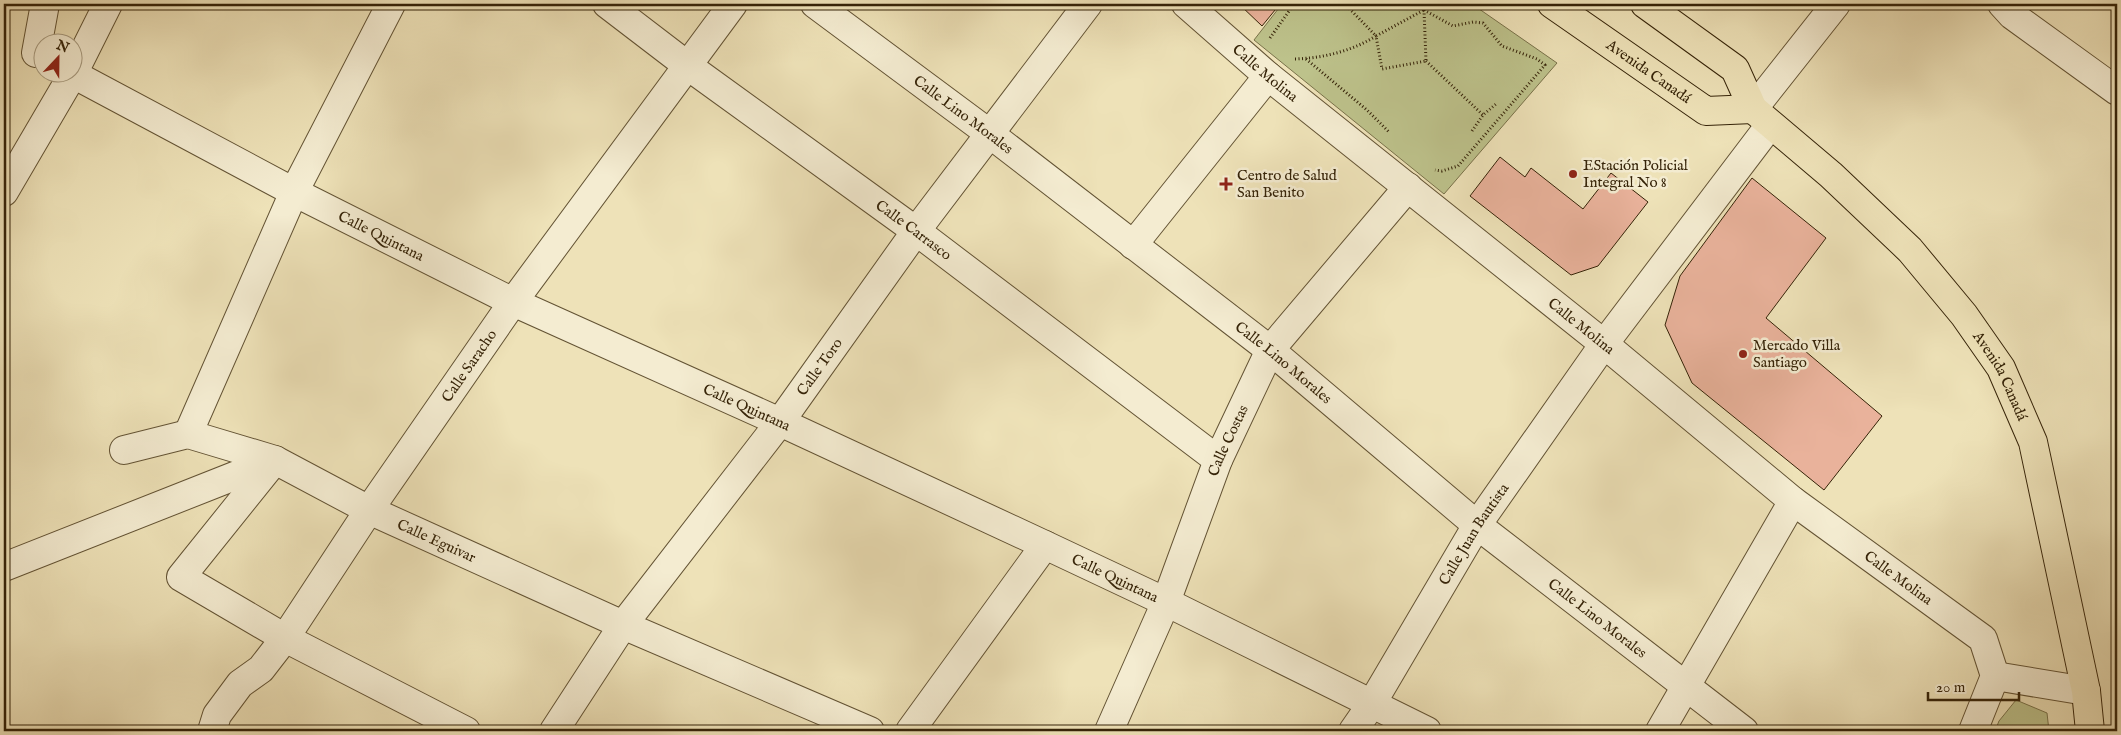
<svg xmlns="http://www.w3.org/2000/svg" width="2121" height="735" viewBox="0 0 2121 735" font-family="'IM FELL English',serif">
<style>
.green{fill:#bdc28b;stroke:#79724a}
.building{fill:#e9b29b;stroke:#352308}
.lines{fill:none;stroke-linecap:round;stroke-linejoin:round}
.minor-casing{stroke:#635334;stroke-width:30}
.trunk-casing{stroke:#352308;stroke-width:30}
.path{stroke:#352308;stroke-width:3;stroke-dasharray:1 2.5;stroke-linecap:butt}
.minor{stroke:#f4ecd1;stroke-width:28}
.trunk{stroke:#eee2b8;stroke-width:28}
.poi-dot{fill:#8f2418;stroke:#f4ecd1;stroke-width:2}
.labels{text-anchor:middle;stroke-width:5;stroke-linejoin:round;paint-order:stroke}
.street-label{font-size:15px;fill:#352308;stroke:#f4ecd1}
.poi-label{font-size:15px;fill:#352308;stroke:#f4ecd1;text-anchor:start}
</style>
<rect width="100%" height="100%" fill="#eee2b8"/>
<filter id="stains"><feTurbulence type="fractalNoise" baseFrequency=".004" numOctaves="4"/><feColorMatrix values="0 0 0 0 .2 0 0 0 0 .09 0 0 0 0 .02 0 0 0 .5 -.17"/></filter>
<radialGradient id="worn" r=".72"><stop offset=".6" stop-color="#630" stop-opacity="0"/><stop offset="1" stop-color="#630" stop-opacity=".3"/></radialGradient>
<g class="green">
<path d="M1282,4H1472L1557,63L1444,194L1254,40Z"/>
<path d="M2016,700L2047,713L2049,731H1995L1999,721Z"/>
</g>
<g class="building">
<path d="M1239,4H1280L1262,26Z"/>
<path d="M1500,157L1525,177L1531,168L1583,209L1611,173L1648,202L1598,266L1571,275L1470,196Z"/>
<path d="M1752,178L1826,238L1766,318L1882,416L1824,490L1692,383L1665,325L1680,276Z"/>
</g>
<g class="lines">
<g class="minor-casing">
<g id="minor">
<path id="s1" d="M607,4L688,66L916,231L1218,460"/>
<path id="s2" d="M815,4L990,134L1270,350L1477,525L1744,731"/>
<path id="s3" d="M1186,4L1268,76L1604,344L1793,501L1983,639L1995,676L1973,731"/>
<path d="M2002,4L2012,15L2117,91"/>
<path d="M36,53L45,4"/>
<path id="s4" d="M73,74L294,192L513,302L780,422L1045,545L1166,602L1427,731"/>
<path d="M1753,109L1836,4"/>
<path d="M4,192L73,74L108,4"/>
<path d="M1133,245L1268,76"/>
<path d="M188,434L294,192L391,4"/>
<path d="M124,450L188,434L275,460L181,577L285,638L466,731"/>
<path id="s5" d="M4,567L275,460L369,510L623,625L870,731"/>
<path d="M1995,676L2086,691"/>
<path id="s6" d="M212,731L217,715L240,684L261,669L285,638L369,510L513,302L733,4"/>
<path id="s7" d="M554,731L623,625L780,422L916,231L1088,4"/>
<path d="M910,731L1045,545"/>
<path id="s8" d="M1109,731L1166,602L1218,460L1270,350L1408,187"/>
<path id="s9" d="M1353,731L1371,705L1477,525L1604,344L1770,125"/>
<path d="M1660,731L1793,501"/>
</g>
</g>
<g class="trunk-casing">
<g id="trunk">
<path id="s10" d="M1552,4L1706,111L1753,109"/>
<path id="s11" d="M1645,4L1735,69L1753,109L1831,175L1910,250L1964,315L2001,368L2033,442L2086,691L2090,731"/>
</g>
</g>
<g class="path">
<path d="M1418,4L1424,10L1429,4"/>
<path d="M1424,10L1453,26L1473,22L1483,23L1502,46L1537,59L1545,65L1458,166L1442,171L1435,170"/>
<path d="M1424,10L1426,61L1382,69L1376,36Z"/>
<path d="M1270,38L1294,4"/>
<path d="M1295,59C1324,58 1352,51 1376,36L1345,4"/>
<path d="M1306,59L1367,110L1389,132"/>
<path d="M1426,61L1483,115"/>
<path d="M1472,131L1483,115L1496,104"/>
</g>
<use href="#minor" class="minor"/>
<use href="#trunk" class="trunk"/>
</g>
<g class="poi-dot">
<circle cx="1573" cy="174" r="5"/>
<path d="M1223.5 176.5h5v5h5v5h-5v5h-5v-5h-5v-5h5z"/>
<circle cx="1743" cy="354" r="5"/>
</g>
<g class="labels">
<g class="street-label">
<text dy="5" stroke="none"><textPath href="#s10" startOffset="118">Avenida Canadá</textPath></text>
<text dy="5" stroke="none"><textPath href="#s3" startOffset="105">Calle Molina</textPath></text>
<text dy="5" stroke="none"><textPath href="#s2" startOffset="185">Calle Lino Morales</textPath></text>
<text dy="5" stroke="none"><textPath href="#s1" startOffset="381">Calle Carrasco</textPath></text>
<text dy="5" stroke="none"><textPath href="#s4" startOffset="348">Calle Quintana</textPath></text>
<text dy="5" stroke="none"><textPath href="#s3" startOffset="510">Calle Molina</textPath></text>
<text dy="5" stroke="none"><textPath href="#s2" startOffset="590">Calle Lino Morales</textPath></text>
<text dy="5" stroke="none"><textPath href="#s6" startOffset="449">Calle Saracho</textPath></text>
<text dy="5" stroke="none"><textPath href="#s7" startOffset="451">Calle Toro</textPath></text>
<text dy="5" stroke="none"><textPath href="#s11" startOffset="522">Avenida Canadá</textPath></text>
<text dy="5" stroke="none"><textPath href="#s4" startOffset="752">Calle Quintana</textPath></text>
<text dy="5" stroke="none"><textPath href="#s8" startOffset="314">Calle Costas</textPath></text>
<text dy="5" stroke="none"><textPath href="#s9" startOffset="231">Calle Juan Bautista</textPath></text>
<text dy="5" stroke="none"><textPath href="#s5" startOffset="472">Calle Eguivar</textPath></text>
<text dy="5" stroke="none"><textPath href="#s3" startOffset="915">Calle Molina</textPath></text>
<text dy="5" stroke="none"><textPath href="#s4" startOffset="1158">Calle Quintana</textPath></text>
<text dy="5" stroke="none"><textPath href="#s2" startOffset="995">Calle Lino Morales</textPath></text>
</g>
<g class="poi-label">
<text x="1583" y="170">EStación Policial<tspan x="1583" dy="17">Integral No 8</tspan></text>
<text x="1237" y="180">Centro de Salud<tspan x="1237" dy="17">San Benito</tspan></text>
<text x="1753" y="350">Mercado Villa<tspan x="1753" dy="17">Santiago</tspan></text>
</g>
</g>
<rect width="2121" height="735" fill="none" stroke="#eee2b8" stroke-width="20"/>
<rect x="5" y="5" width="2111" height="725" fill="none" stroke="#352308" stroke-width="2.5"/>
<rect x="10" y="10" width="2101" height="715" fill="none" stroke="#352308"/>
<g transform="translate(58 58) rotate(22)"><circle r="24" fill="#f4ecd1" stroke="#a89c81"/>
<path d="M0-4L9 19L0 12L-9 19Z" fill="#8f2418"/>
<text y="-8" font-size="14" font-weight="bold" text-anchor="middle" fill="#352308">N</text>
</g>
<path d="M1928 692v8h91v-8" fill="none" stroke="#352308" stroke-width="2.5"/>
<text x="1936" y="692" font-size="15" fill="#352308" stroke="#f4ecd1" stroke-width="4" paint-order="stroke">20 m</text>
<rect width="100%" height="100%" filter="url(#stains)"/>
<rect width="100%" height="100%" fill="url(#worn)"/>
</svg>
